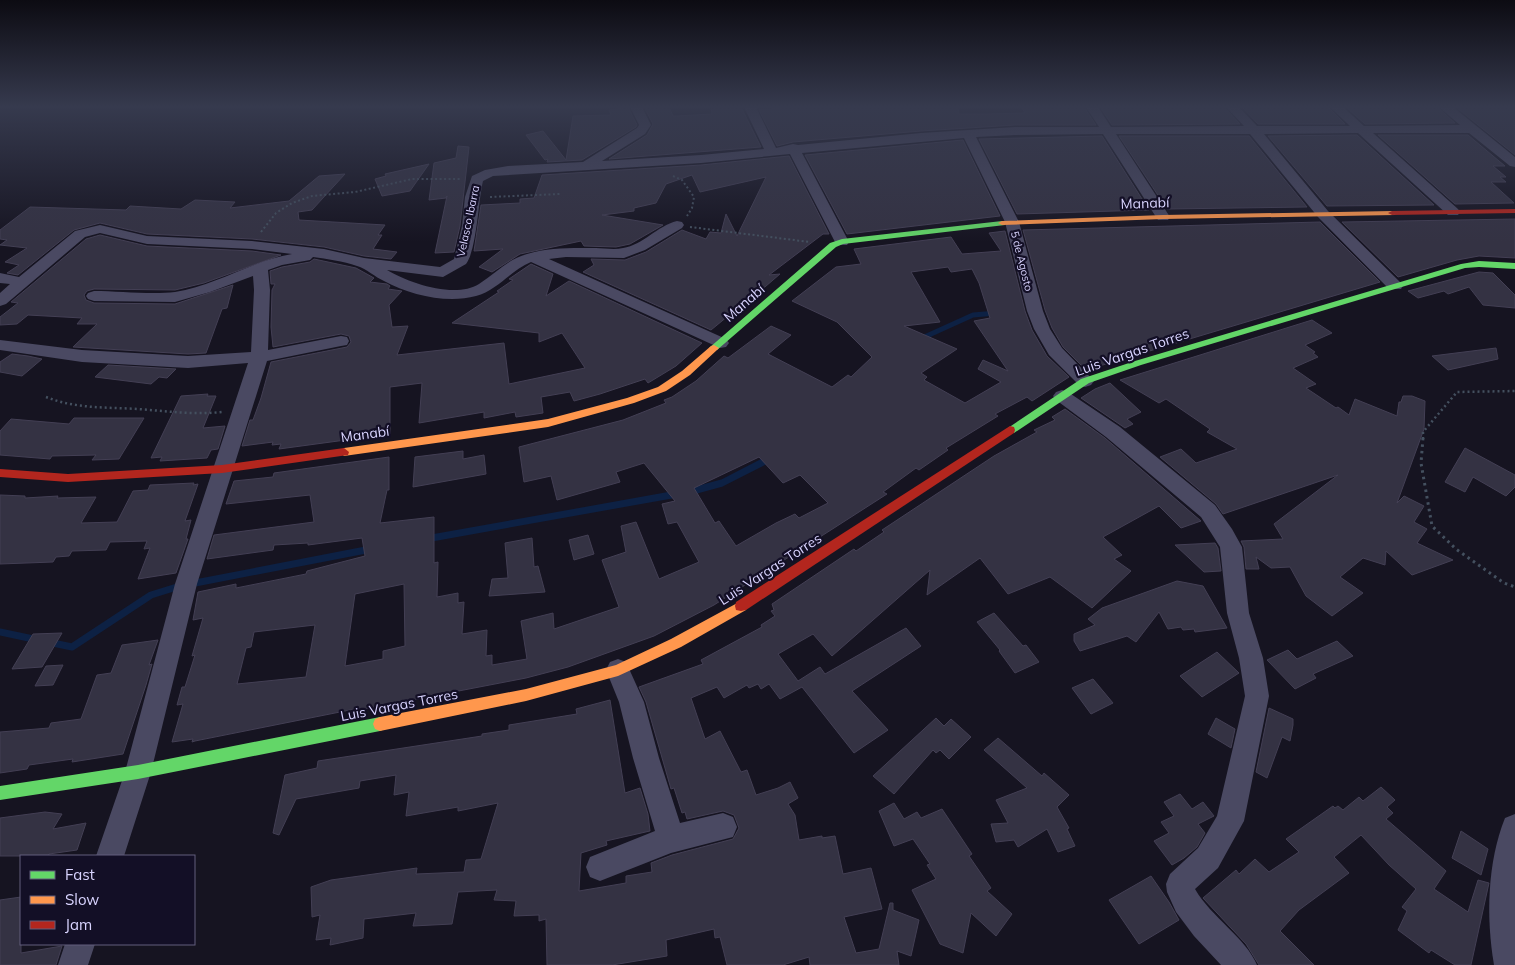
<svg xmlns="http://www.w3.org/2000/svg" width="1515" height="965" viewBox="0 0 1515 965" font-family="Mulish,sans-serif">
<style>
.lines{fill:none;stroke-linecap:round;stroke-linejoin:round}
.stream-far1{stroke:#0d2144;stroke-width:5}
.stream{stroke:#0d2144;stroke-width:7}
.building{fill:#343243;stroke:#433f54;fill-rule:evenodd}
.path-far2{stroke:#44505f;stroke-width:2;stroke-dasharray:2 2.5;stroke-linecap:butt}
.path-far1{stroke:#44505f;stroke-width:2.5;stroke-dasharray:2 3;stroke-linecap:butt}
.path{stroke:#44505f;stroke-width:3;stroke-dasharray:2.5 4;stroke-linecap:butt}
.street{fill:#4a4962;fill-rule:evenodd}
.fast{fill:#63d668;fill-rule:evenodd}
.slow{fill:#ff974d;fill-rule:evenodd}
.jam{fill:#b3261e;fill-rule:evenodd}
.labels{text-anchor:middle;stroke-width:4.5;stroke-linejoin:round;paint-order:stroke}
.far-street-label{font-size:11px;fill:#d9d4ff;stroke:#130f26}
.street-label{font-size:14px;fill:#d9d4ff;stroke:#130f26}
</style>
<rect width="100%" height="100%" fill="#161421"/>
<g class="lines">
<path class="stream-far1" d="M920,339L973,315L997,313"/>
<g class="stream">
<path d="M689,492L722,483L769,459"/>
<path d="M426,539L677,494"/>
<path d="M190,584L371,549"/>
<path d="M0,632L38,640"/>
<path d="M48,642L72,647L151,595L180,586"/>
</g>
</g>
<g class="building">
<path d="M628,107L637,125L636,127L582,160L547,162L548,159L545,160L526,135L543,131L566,160L573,116L611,115L609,110Z"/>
<path d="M644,107H669L673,116H677L712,114L711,107H741L761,147L609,159L647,135L653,124Z"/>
<path d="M792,107H958L959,114H987L1025,113L1022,108L1084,107L1096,125H1015L921,131L793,142L777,146L759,110Z"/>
<path d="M1100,107H1224L1240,124L1112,125Z"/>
<path d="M1242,107H1328L1345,124H1258Z"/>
<path d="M1346,107H1437L1455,123L1365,124Z"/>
<path d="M1456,107H1515V155Z"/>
<path d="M1357,135L1434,205L1327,206L1268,136Z"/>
<path d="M1378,135H1468L1505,166H1493L1506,177H1500L1506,182H1491L1514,203L1455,204Z"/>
<path d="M1102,136L1149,210L1017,214L979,139Z"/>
<path d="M1119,136H1249L1307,207L1167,209Z"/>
<path d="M963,140L1000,216L847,234L805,155Z"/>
<path d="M458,146L469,147L460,226L454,252L435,253L447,196L446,198L429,200L434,163L456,158Z"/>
<path d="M789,156L829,234H823L769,275L780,274L730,317L728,316L711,330L583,272L594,265L591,259L625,260L646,252L682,230L706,239L710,232L721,233L726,214L737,236L766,177L700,192L692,175L666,184L656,203L634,208V211L602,215L663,225L630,244L616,247L584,246L581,241L520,254L492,272L479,267L503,249L474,251L481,205L520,203V199L534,198L542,175L701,165Z"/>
<path d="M429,164L410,191L382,196L375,179L386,176L385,174Z"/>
<path d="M345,174L312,210L298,212L299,220L385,225L378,235H382L373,249L397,252L391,259L364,256L324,247L252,239L147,234L100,223L74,230L18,275L7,273L19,265L5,262L27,248L0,245L7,240L0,239V230L30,207L126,210L130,206L181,209L195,200L235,202L230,208L289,201L319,176Z"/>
<path d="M1515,219V258L1479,256L1457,260L1398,277L1342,222Z"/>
<path d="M1320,222L1380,282L1086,370L1063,347L1052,328L1045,310L1023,230Z"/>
<path d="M1005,231L1025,311L1032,330L1047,356L1069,377L1032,401L1027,397L995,414L998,416L946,448L948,450L919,470L916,468L883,492L887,494L714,605L654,636L568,667L526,678L360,710V708L195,741L192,742L193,739L172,742L183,704L177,705L182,687H185L195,655L192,656L203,618L193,620L198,592L236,584V588L306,574L307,571L365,556L362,538L308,545V543L274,545L273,550L207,559L214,535L314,522L310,495L226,504L234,481L273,477L274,473L389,457V490H387L380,523L434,517V563L438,562L437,597L458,593V603L464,602L462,634L487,630L486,656L492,655V665L527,659L521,621L553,613L554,629L619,607L602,560L626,552L621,526L636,522L659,579L699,562L677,522L668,524L662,504L675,501L644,463L616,472L620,482L557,500L551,476L524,482L519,447L623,420L666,403L664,400L672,397L696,381L724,356L728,358L771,326L791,335L768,354L832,387L848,375L851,377L872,357L837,322L792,301L836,267L861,264L854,249L951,237L962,254L1001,251L989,233ZM948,267L951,272L972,269L979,283L990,318L974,321L1008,371L983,360L978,369L1001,382L965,403L924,380L927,377L921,373L957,349L904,326L940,322L911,272ZM759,457L783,483L800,475L828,503L799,518L795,514L776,523L736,546L719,521L715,523L694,488ZM404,584L405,646L383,651V659L345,666L355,594ZM315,625L306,677L237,684L246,648L251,647L254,632Z"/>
<path d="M100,235L147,246L252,251L281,255L204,283L175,290L94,289L87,291L84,295L86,300L94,303L175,304L233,285L227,308L222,309L206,353L188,354L73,347L97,324H77L82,318L28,315L17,324L0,325V317L18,303L11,302L86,239Z"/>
<path d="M314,259L356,268L374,278L370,282L387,284L390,286L388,289L402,291L389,305L392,327L408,326L397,355L504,343L509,384L585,368L562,333L539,342V333L452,323L499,292L497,291L513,280L509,279L531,264L553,274L546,296L569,281L702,343L676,366L648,383L645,379L600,394L574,401L570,392L541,397L543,413L516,417L515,412L484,418V412L419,423L422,383L390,387V434L279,449L281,444L272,445L273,442L242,446L250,420H253L261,398L271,362L347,347L351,342L349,336L341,334L273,347L271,327L272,290L275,284H271L270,271L282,267L310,262Z"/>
<path d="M1479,272L1493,273L1515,295V308L1483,305L1469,287L1448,294L1444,291L1418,298L1408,291Z"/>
<path d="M1312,320L1332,333L1305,345L1315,352L1313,353L1318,357L1293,368L1316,384L1306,388L1336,408L1338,407L1349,415L1355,399L1397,416L1399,402H1401L1403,396H1412L1425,401L1424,429L1397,503L1404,496L1424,506L1414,522L1427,529L1417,543L1453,560L1412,575L1386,551L1385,565L1363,558L1340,577L1363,593L1332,616L1306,596L1290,567L1271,568L1256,557L1259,569H1246L1244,547L1241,541L1283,539L1274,524L1338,475L1223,514L1216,504L1160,457L1181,449L1196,463L1237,449L1207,432L1210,429L1166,399L1159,403L1120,380Z"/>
<path d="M1496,348L1498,359L1448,370L1432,356Z"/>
<path d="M12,354L28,356L42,359L22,376L0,372V362Z"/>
<path d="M108,365L176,369L167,378L159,377L151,384L95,377Z"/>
<path d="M1110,383L1141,412L1127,419L1133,424L1125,428L1081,398L1095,389Z"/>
<path d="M208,394L207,396H216L203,428L225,426L218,449L211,450L207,458L160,461L162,457L151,458L181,396Z"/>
<path d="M1065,409L1105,438L1201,521L1181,528L1159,506L1103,537L1122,555L1114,559L1131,571L1092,608L1050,577L1008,594L980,558L927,595L930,570L832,656L813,634L778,654L798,681L820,667L825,674L906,628L921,646L852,691L888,730L854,753L802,687L780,699L769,684L761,689L758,684L749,688L747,685L724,698L717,687L691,698L705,739L720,731L741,772L747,770L756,795L778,788L790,782L798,798L788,804L795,815L799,840L822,836V838L835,836L843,874L871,868L882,909L844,917L856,953L879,949L890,903H893V910L919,920L911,956L897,951L899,965H810L809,957L783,965H727L720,937L715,938L714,929L666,940L667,956L612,965H547L546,919L539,921V915L514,916L516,901L494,900L497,890L458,892L452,924L413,926L416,913L364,919L363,938L330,945L331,938L316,940L320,915L312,917L311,887L331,880L417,868L416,874L464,872L466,860L481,859L498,803L458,811V807L406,816L409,792L394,795L396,775L360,781L359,788L296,799L279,835L273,833L285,775L317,768L318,761L482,736V734L509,730V725L577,714L576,709L610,700L625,793L640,788L648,814L650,831L606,841L607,845L581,853L579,891L626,883V876L652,872L651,863L672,855L733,839L739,828L734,815L723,811L687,819L685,812L682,813L674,788L671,789L646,702L639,687L703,664L701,660L762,627L761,625L775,616L771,611L774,610L772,604L854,549L856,551L884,532L882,530L994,456L1037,432L1034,430L1055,420L1052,417Z"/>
<path d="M74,418H144L119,459L92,460L96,455L52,456L50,459L0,455V431L11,419L69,424Z"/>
<path d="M1465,448L1515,475V487L1506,496L1473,477L1465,492L1445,482Z"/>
<path d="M463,451V459L484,455L486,474L413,487L415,457Z"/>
<path d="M194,483L193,485L198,484L185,521L191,520L186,539H188L176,573L138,579L150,548L144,549L147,541L110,542L106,550L72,551L69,556L56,557L53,562L0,564V495L25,496V498L58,496L57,498L96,497L81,523L117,522L133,491L148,490L150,485Z"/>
<path d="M588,535L594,554L574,560L569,540Z"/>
<path d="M532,538L534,567L538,566L545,592L489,596L492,579L508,578L505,543Z"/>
<path d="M1215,543L1218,548L1221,571L1204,572L1175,545Z"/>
<path d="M1177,581L1203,586L1227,628L1195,632L1194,629L1183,630L1181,627L1168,629L1159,612L1136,642L1127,636L1080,651L1074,641V634L1095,625L1088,619L1102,608Z"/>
<path d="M994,613L1023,646L1026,645L1039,662L1015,673L999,651L1000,650L977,622Z"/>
<path d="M62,633L42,667L12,669L33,634Z"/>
<path d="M158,640L149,665L152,664L146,685L123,754L72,762L73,759L29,765L27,769L0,773V732L49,728L51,723L81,719L97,675L111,673L122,645Z"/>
<path d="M1337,641L1353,656L1313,674L1316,678L1295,689L1267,660L1288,650L1297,659Z"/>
<path d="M1217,652L1239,673L1202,697L1180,676Z"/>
<path d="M63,665L53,685L35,686L46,666Z"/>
<path d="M1093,679L1113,703L1091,714L1072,688Z"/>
<path d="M1269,708L1293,719V725L1290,741L1282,737L1267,778L1256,772Z"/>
<path d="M936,718L944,726L951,719L971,737L949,759L940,750L936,753L933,750L894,794L873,776Z"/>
<path d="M1216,718L1235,729L1231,748L1208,734Z"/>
<path d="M998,738L1042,776L1044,773L1069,795L1057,807L1069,828L1067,829L1075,846L1058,852L1047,829L1018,847L1014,840L996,842L991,824L1008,823L996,800L1027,788L984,750Z"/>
<path d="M1381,787L1395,800L1387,807L1393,813L1386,819L1446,871L1434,889L1468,912L1478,880L1489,883L1471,965H1455L1431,950L1429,953L1398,930L1407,911L1402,907L1416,889L1389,865L1361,835L1334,857L1349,873L1299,910L1280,931L1314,965H1259L1246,944L1203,898L1236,870L1239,874L1255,859L1269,872L1299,852L1286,839L1333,806L1335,808L1338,806L1343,810L1359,797L1363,801Z"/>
<path d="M1180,794L1192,809L1203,802L1214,816L1198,824L1205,833L1197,847L1184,858L1172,865L1154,841L1169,833L1161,822L1174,816L1164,802Z"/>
<path d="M894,803L904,819L917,812L921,818L942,809L972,854L969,856L991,888L987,891L1012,914L996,936L971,913L963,953L940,944L912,890L936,879L927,865L930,864L913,839L894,846L879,811Z"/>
<path d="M45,812L62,814L53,829L86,823L77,850L49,854L48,856H0V818Z"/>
<path d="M1461,831L1488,849L1481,875L1452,858Z"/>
<path d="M1151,876L1169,902L1179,920L1139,944L1109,900Z"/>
<path d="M21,897V953L62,946L56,965H0V900Z"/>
</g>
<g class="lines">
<g class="path-far2">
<path d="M673,176L682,180L694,197L692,208L687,216"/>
<path d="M490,197L560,194"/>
<path d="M690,227L810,242"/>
<path d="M261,232L276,213L292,203L312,196L355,192L412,179H462"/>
</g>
<g class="path-far1">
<path d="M46,397C76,409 106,407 137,409C166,411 193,415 222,412"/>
<path d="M1423,439V432L1457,392L1515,391"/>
</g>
<path class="path" d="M1423,438L1421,463L1432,526L1456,549L1504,583L1515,587"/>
<g class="street">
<path d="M630,107H642L651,125L645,134L602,161L701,155L764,149L744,107H756L776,148L793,144L798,145L921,133L1015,127H1099L1086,107H1098L1111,127L1244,126L1226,107H1239L1257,126H1350L1330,107H1343L1364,126L1460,125L1439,107H1453L1515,157V167L1510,166L1469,133H1373L1458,209L1460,212L1458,215H1448L1358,133L1264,134L1328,211L1401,283L1403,286L1401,289H1389L1318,217L1250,134H1116L1170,217L1168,220H1158L1156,217L1103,134L1015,135L976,137L1019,222L1043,311L1050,329L1062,348L1094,381L1091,385L1085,387L1079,385L1049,355L1034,329L1027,311L1005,222L964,138L802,153L849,242L847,245H837L835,242L790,154L701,163L493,176L483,181C478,202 477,249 466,264L443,277L387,270C409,283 455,299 479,284C496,273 508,259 527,254C549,247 573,248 596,248C604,248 614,250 623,248C643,245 657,226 677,221L682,222L684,225L682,228L645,250L624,258L566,257L549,259L726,339L729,343L726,347L720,348L531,262C511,270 498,290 476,296C447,304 410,295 384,281C375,277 367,269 357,266C343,261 327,259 313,257L310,260L282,265L268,270L270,290L268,350L341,336L347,337L349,341L347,345L341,346L267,361L197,584L151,772L124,856H96L125,772L175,584L248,363L188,368L82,362L0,350V340L82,350L188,356L251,352L254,290L253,276L210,292L175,302L94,301L88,299L86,296L88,293L94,291C118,291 152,295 175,292C215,286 251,261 292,254L252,249L147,244L100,233L85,237L6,304L0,306V293L10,284L0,283V273L19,277L75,231L100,225L147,236L252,241L324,249L364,258L440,267L454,259L462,226L465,197L472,176L485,170L508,166L583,162L637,128L639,125Z"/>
<path d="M1062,390L1068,392L1120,427L1215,505L1232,529L1242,547L1249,613L1263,658L1269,696L1244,821L1218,868L1195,889C1211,917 1246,938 1257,965H1221L1194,936L1176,912L1167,892L1166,884L1170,874L1198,848L1217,816L1245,696L1239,658L1227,613L1220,547L1201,517L1106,437L1056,400L1053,396L1056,392Z"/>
<path d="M618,659L626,662L644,702L659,758L680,823L723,813L733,817L737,827L733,837L671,853L600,881L590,877L586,867L590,857L655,831L633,758L619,702L606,670L610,662Z"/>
<path d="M1515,814V965H1494C1486,918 1487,863 1505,818Z"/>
<path d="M65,944H95L88,965H58Z"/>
</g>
<g class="fast">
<path d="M1002,221H1005V225L843,244L836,247L717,350H711L709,348L830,243L842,239Z"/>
<path d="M1479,261L1515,263V269L1479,267L1465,268L1141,365L1089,383L1014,433H1006L1005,430L1081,379L1135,361L1461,264Z"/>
<path d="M380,717L385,719L387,724L385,729L380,731L138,779L0,800V786L138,765Z"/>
</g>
<g class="slow">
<path d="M1392,211L1396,213L1395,215L1163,219L1002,225L998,223L1002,221L1163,215Z"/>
<path d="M714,345L719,348L717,350L690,375L666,391L634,403L548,427L344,456L339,452L344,448L548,419L627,398L658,387L682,371L711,346Z"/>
<path d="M741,601L746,602L747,606L746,610L681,647L618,676L526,701L380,731L375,729L373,724L375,719L380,717L526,689L616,665L671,639Z"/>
</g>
<g class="jam">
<path d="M1515,209V213L1392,215L1388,213L1392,211Z"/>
<path d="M1010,426L1014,427L1015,430L1014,433L746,610L741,611L736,610L735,606L736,602Z"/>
<path d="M344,448L349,452L348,455L222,473L68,482L0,477V469L68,474L222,465Z"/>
</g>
</g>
<linearGradient id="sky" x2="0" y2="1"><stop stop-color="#0c0b12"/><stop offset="0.44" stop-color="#363a4e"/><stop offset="1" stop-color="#363a4e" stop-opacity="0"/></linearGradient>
<rect width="1515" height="242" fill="url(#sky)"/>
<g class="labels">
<g class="far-street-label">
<text transform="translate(468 221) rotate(-78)" y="4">Velasco Ibarra</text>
<text transform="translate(1022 261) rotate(76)" y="4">5 de Agosto</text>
</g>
<g class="street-label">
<text transform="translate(1145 203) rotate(-2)" y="5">Manabí</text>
<text transform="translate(744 303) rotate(-41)" y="5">Manabí</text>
<text transform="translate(1132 352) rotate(-19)" y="5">Luis Vargas Torres</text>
<text transform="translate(365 434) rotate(-8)" y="5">Manabí</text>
<text transform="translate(770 569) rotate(-33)" y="5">Luis Vargas Torres</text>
<text transform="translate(399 705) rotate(-11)" y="5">Luis Vargas Torres</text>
</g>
</g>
<rect x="20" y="855" width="175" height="90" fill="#130f26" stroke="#625e7d"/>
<rect x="30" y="871" width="25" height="8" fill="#63d668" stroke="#625e7d"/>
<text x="65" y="880" font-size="15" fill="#d9d4ff">Fast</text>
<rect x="30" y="896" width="25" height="8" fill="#ff974d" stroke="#625e7d"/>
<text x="65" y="905" font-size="15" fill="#d9d4ff">Slow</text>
<rect x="30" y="921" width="25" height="8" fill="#b3261e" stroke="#625e7d"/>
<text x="65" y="930" font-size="15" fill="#d9d4ff">Jam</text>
</svg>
